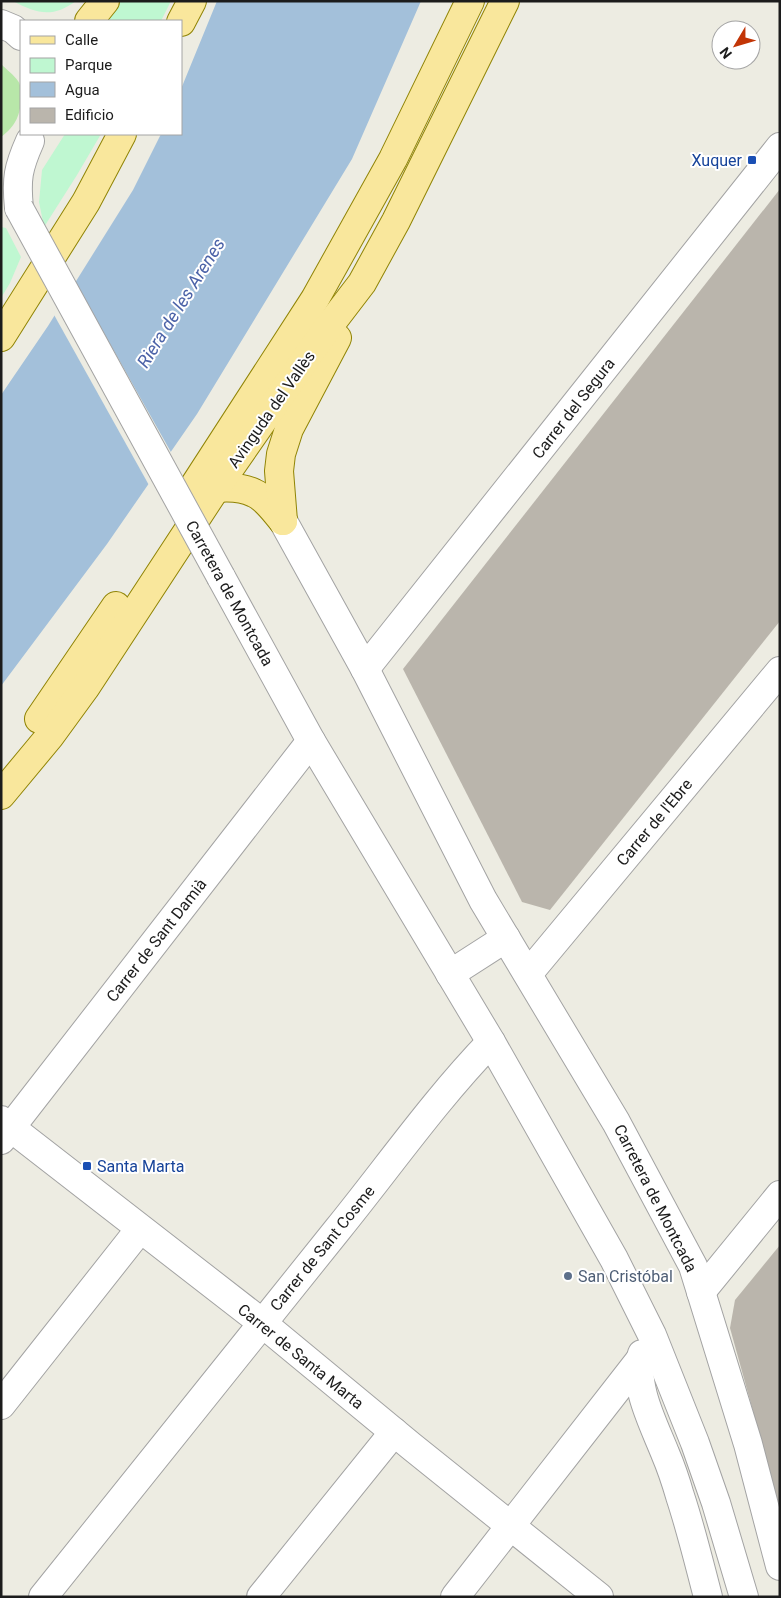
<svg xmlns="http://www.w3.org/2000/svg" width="781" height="1598" viewBox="0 0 781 1598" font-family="Roboto,sans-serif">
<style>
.grass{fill:#b8e7a9}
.park{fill:#bff7d1}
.water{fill:#a3c0da}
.pier{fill:#edece2}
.building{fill:#bab5ac}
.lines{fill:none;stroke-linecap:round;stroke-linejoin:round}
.minor-casing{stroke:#a3a3a3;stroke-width:30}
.major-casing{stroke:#908405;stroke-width:30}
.minor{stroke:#fff;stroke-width:28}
.major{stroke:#f9e79c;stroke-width:28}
.minor-bridge-casing{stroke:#a3a3a3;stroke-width:30;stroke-linecap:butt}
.minor-bridge{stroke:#fff;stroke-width:28}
.transit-dot{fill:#1a4fb4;stroke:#fff;stroke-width:2}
.service-dot{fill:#5c6f8a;stroke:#fff;stroke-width:2}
.labels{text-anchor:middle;stroke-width:4;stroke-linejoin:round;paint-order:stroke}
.transit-label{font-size:16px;fill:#164399;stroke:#fff;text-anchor:end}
.street-label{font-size:16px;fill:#1c1c1c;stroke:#fff}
.service-label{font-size:16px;fill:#4e5e75;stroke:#fff;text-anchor:start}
.water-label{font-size:18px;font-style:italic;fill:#4c63a8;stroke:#fff}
</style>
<rect width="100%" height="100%" fill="#edece2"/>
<path class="grass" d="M1,64C7,70 14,75 18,81C21,85 21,91 21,96C21,114 16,126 1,137Z"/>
<g class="park">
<path d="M13,1H76C53,18 37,14 13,1Z"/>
<path d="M117,1H171L161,21H99Z"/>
<path d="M65,134H101L77,175L44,227L39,202L42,170Z"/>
<path d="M1,227L6,228L21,257L10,283L1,298Z"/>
</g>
<path class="water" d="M217,1H421L352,159L197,414L107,544L1,686V395L48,326L133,190L161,134H181V89Z"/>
<path class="pier" d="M74,280L172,454L150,487L53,313Z"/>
<g class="building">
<path d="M780,189V621L550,910L522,902L403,669Z"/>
<path d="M780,1245V1505H779L730,1328L735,1300Z"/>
</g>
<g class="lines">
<g class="minor-casing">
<g id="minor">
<path d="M1,24L13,29L21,36"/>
<path d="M19,208C16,179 18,168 30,141"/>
<path d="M283,521L365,669L483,900L616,1122L693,1266L748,1444L780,1566"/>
<path d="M221,577L311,741L491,1042L614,1259L652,1335L695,1443L716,1503L744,1597"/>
<path d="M365,669L780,147"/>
<path d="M450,974L506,938"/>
<path d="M528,974L780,671"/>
<path d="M1,1120L261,1322L411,1446L599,1597"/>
<path d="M1,1140L311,741"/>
<path d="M701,1292L780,1195"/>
<path d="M642,1354C632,1384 654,1425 665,1453C671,1467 676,1482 680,1496C691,1529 699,1563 708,1597"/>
<path d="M1,1405L140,1229"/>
<path d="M43,1597C141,1474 239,1351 338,1229C389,1166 435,1100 491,1042"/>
<path d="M261,1597L394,1432"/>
<path d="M455,1597L639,1361"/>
</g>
</g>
<g class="major-casing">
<g id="major">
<path d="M89,21L105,1"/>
<path d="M181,22L192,1"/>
<path d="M1,337L86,202L122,134"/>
<path d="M202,490C219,487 238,485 254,493C266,498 275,512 283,521"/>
<path d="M183,503L315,299L393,159L470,1"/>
<path d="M283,521L279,471L281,454L289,429L337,338"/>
<path d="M39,719L116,606"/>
<path d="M1,795L50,736L85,688L216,488L323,334L362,283L396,221L505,1"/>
</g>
</g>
<use href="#minor" class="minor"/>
<use href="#major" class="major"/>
<g class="minor-bridge-casing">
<path id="minor-bridge" d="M19,208L221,577"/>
</g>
<use href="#minor-bridge" class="minor-bridge"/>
</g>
<g class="transit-dot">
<rect x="747" y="155" width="10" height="10" rx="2.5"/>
<rect x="82" y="1161" width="10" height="10" rx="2.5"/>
</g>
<circle class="service-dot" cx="568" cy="1276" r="5"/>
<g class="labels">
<g class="transit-label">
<text x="742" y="166">Xuquer</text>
<text x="97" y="1172" text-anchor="start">Santa Marta</text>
</g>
<g class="street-label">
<text transform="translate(573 408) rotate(-52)" y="6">Carrer del Segura</text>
<text transform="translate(271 409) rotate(-55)" y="6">Avinguda del Vallès</text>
<text transform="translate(230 593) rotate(61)" y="6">Carretera de Montcada</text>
<text transform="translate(654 822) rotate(-50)" y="6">Carrer de l'Ebre</text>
<text transform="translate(156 940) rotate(-52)" y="6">Carrer de Sant Damià</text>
<text transform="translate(656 1198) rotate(63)" y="6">Carretera de Montcada</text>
<text transform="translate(322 1248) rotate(-51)" y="6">Carrer de Sant Cosme</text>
<text transform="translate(301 1356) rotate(39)" y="6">Carrer de Santa Marta</text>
</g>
<g class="service-label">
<text x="578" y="1282">San Cristóbal</text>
</g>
<g class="water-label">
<text transform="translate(181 303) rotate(-58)" y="6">Riera de les Arenes</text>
</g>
</g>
<rect width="781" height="1598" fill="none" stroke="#1c1c1c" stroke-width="5"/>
<rect x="20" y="20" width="162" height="115" fill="#ffffff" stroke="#a4a4a4"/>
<rect x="30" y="36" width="25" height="8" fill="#f9e79c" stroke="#a4a4a4"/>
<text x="65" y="45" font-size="15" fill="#1c1c1c">Calle</text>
<rect x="30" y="58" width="25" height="15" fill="#bff7d1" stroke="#a4a4a4"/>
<text x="65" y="70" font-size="15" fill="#1c1c1c">Parque</text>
<rect x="30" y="82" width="25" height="15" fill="#a3c0da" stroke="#a4a4a4"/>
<text x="65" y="95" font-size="15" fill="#1c1c1c">Agua</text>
<rect x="30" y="108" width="25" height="15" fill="#bab5ac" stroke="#a4a4a4"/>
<text x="65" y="120" font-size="15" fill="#1c1c1c">Edificio</text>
<g transform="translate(736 45) rotate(232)"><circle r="24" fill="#ffffff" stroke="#a4a4a4"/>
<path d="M0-4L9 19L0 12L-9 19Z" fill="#c23506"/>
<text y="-8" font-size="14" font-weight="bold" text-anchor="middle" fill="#1c1c1c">N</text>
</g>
</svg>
